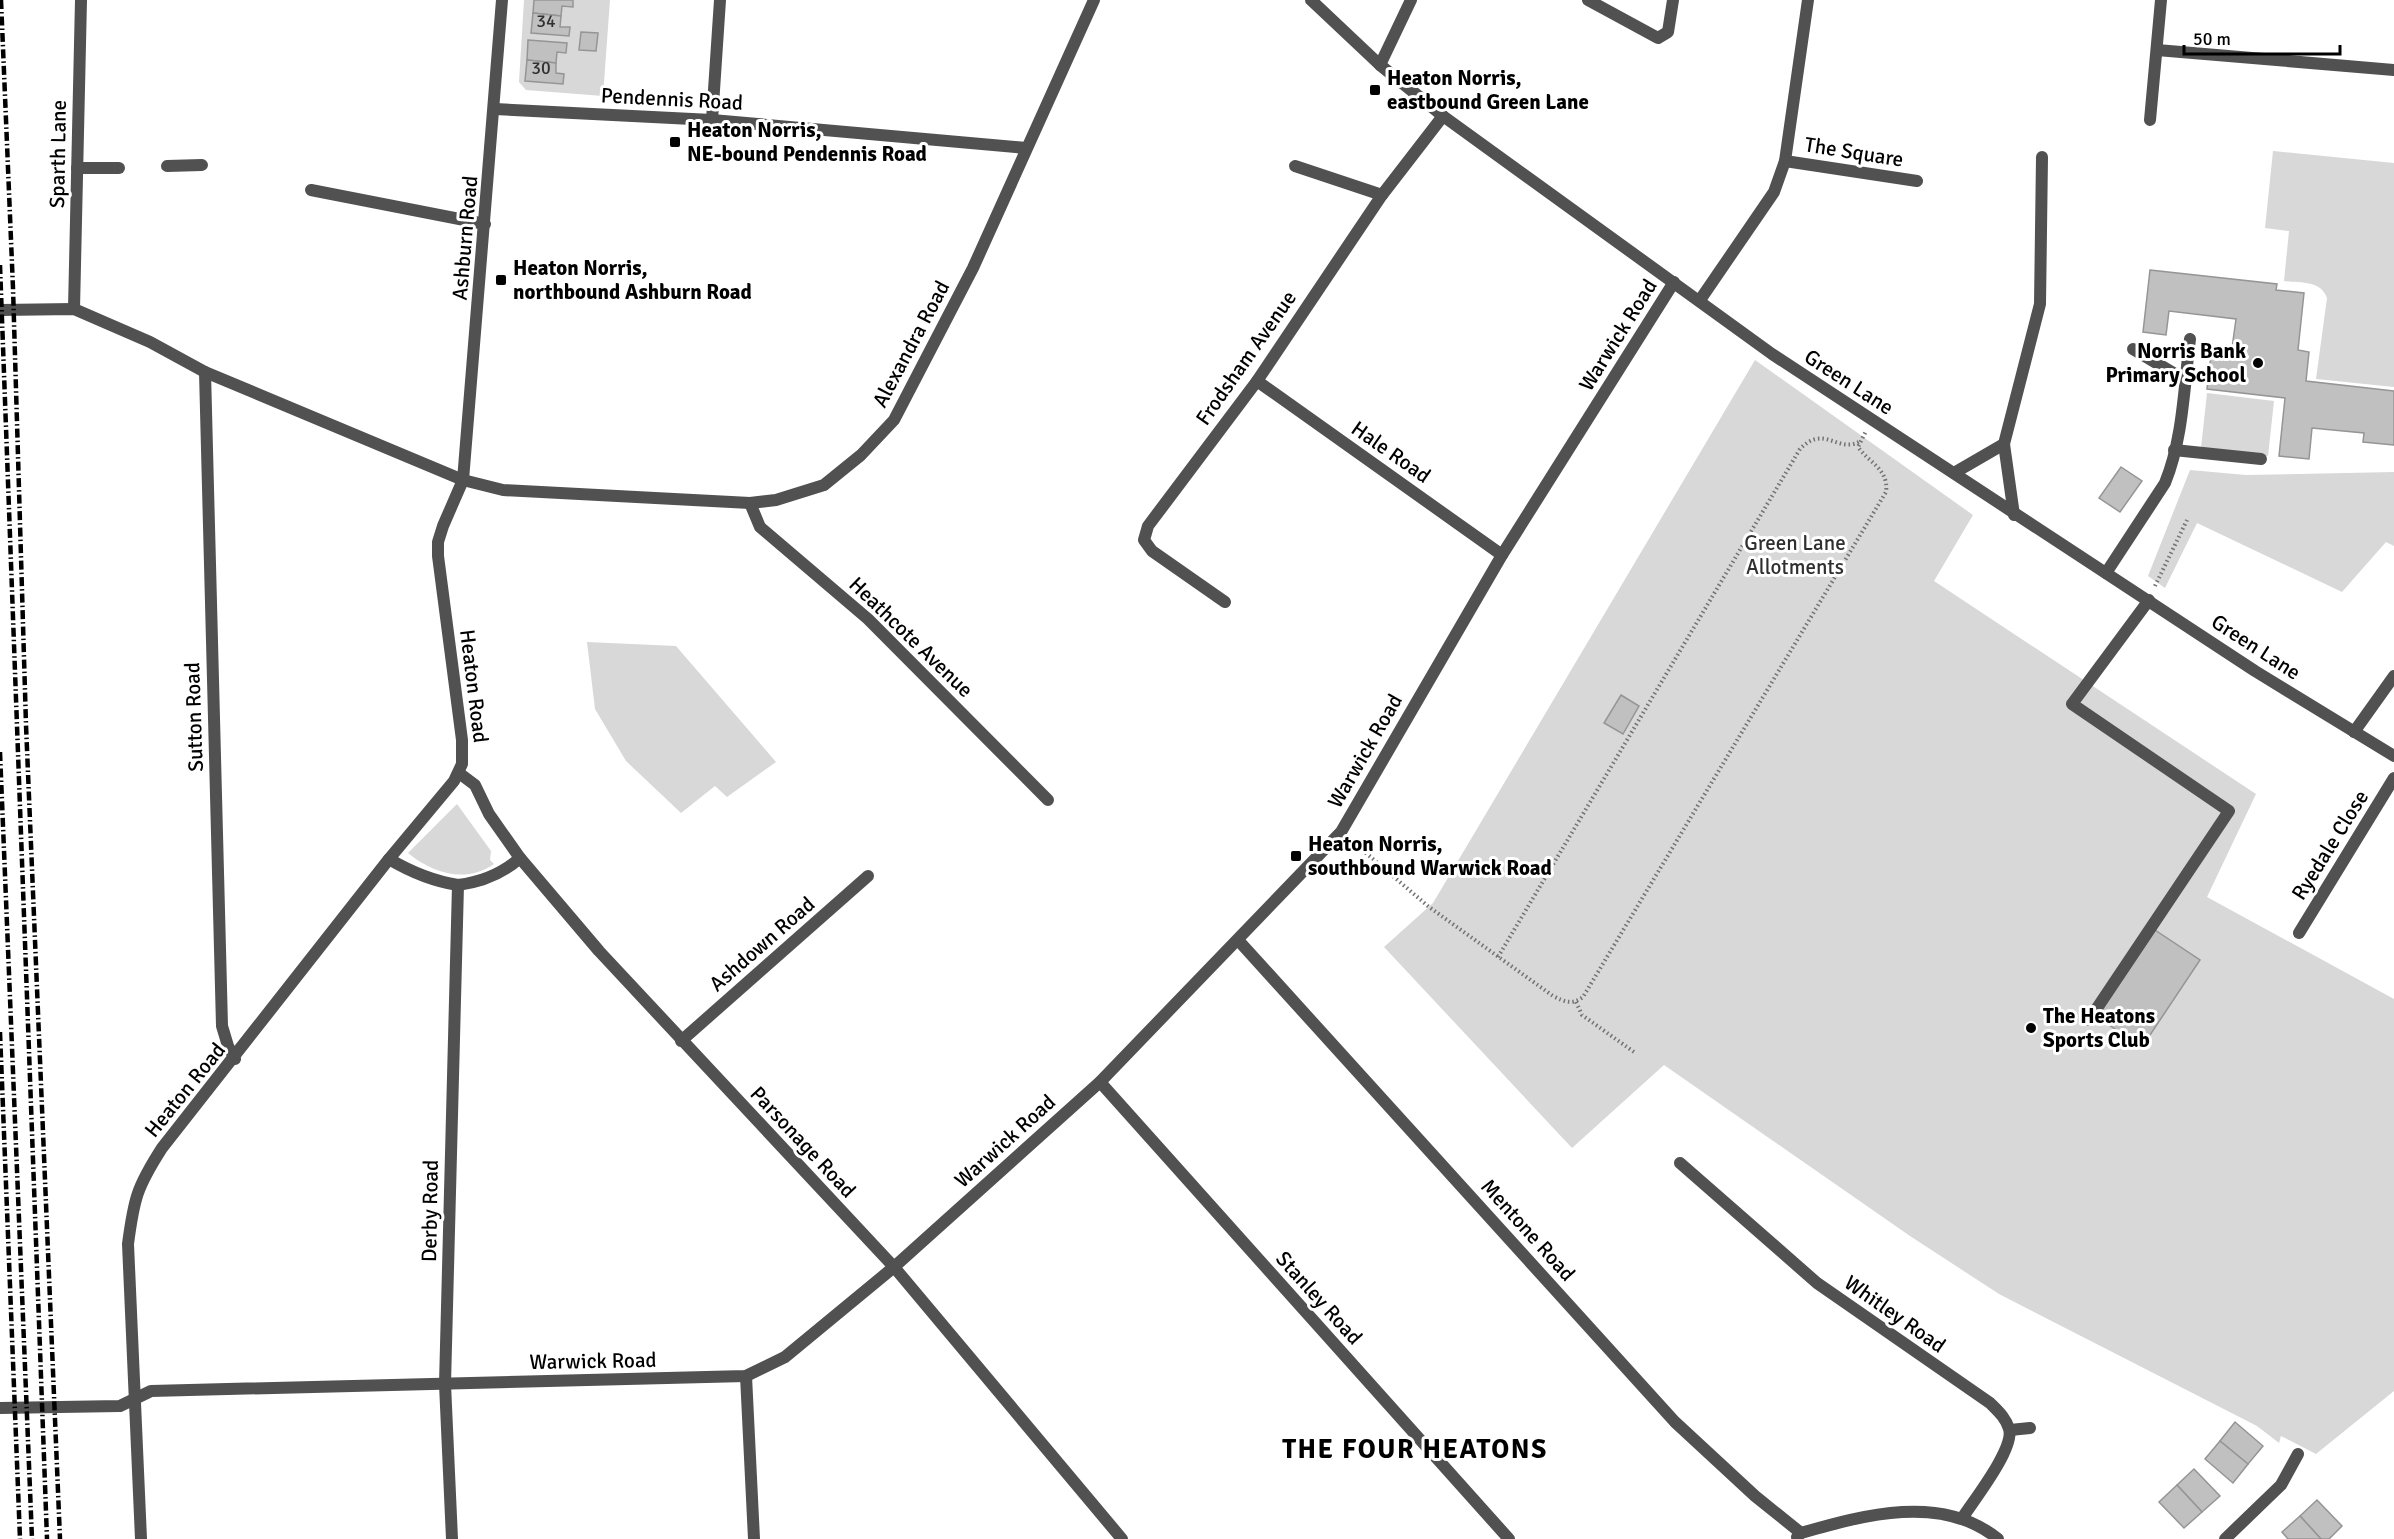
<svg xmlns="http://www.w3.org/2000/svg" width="2394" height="1539" viewBox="0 0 2394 1539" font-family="Signika,sans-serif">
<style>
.green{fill:#d8d8d8;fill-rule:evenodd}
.building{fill:#c0c0c0;stroke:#959595;stroke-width:1.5}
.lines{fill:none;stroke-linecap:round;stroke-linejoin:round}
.path{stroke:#737373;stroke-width:4;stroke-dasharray:1.5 3;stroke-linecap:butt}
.lane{stroke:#515151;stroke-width:12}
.street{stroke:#515151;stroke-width:12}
.rail{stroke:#000;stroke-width:4.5;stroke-dasharray:9 3 1.5 3;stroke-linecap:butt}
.poi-dot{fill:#000;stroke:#fff;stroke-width:2}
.labels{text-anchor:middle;stroke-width:6;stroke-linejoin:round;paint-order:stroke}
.number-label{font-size:18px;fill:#303030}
.poi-label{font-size:21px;font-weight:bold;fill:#000;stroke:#fff;text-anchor:start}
.street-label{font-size:21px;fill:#000;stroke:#fff}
.park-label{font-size:21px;fill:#2f2f2f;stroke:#fff}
.district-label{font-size:27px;font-weight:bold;letter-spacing:1.5px;fill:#000;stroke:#fff}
</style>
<rect width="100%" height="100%" fill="#fff"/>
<g class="green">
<path d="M524,0H534L531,33L569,36L570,27H560L562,6L572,7L573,0H610L603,96L526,90L519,82ZM581,32L597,33L596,51L579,50ZM529,40L567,43L566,53L557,52L556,73L564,74L563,84L525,81Z"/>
<path d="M2273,151L2394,163V387L2316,379L2327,298C2321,280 2300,283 2284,281L2289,231L2265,228Z"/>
<path d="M1755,360L1973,515L1934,581L2256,794L2207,897L2394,999V1391L2316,1454L2281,1436L2279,1443L2257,1426L1999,1294L1910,1236L1664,1065L1572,1148L1384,947L1433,903Z"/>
<path d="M2207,393L2274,401L2268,456L2201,448Z"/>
<path d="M2190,470L2246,475L2394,472V546L2386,542L2342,592L2197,523L2165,588L2148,576Z"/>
<path d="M587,642L676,646L776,762L727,797L715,786L681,813L626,761L595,709Z"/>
<path d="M457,804L491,851L490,860L494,864C466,884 432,873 408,853Z"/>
</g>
<g class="building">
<path d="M534,0H573V7L562,6L561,16L533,13Z"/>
<path d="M533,13L561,16L560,27H570L569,36L531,33Z"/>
<path d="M581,32L598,33L596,51L579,50Z"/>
<path d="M528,40L567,43L566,53L557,52L556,63L527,60Z"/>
<path d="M527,60L556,63V73L564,74L563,84L525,81Z"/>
<path d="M2150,270L2277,284L2276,290L2304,293L2298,350L2309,352L2306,381L2394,391V445L2363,442L2364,433L2312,428L2309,459L2279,456L2285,398L2207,389L2212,346L2232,348L2236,319L2169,311L2166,335L2143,332Z"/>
<path d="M2121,467L2142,481L2120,512L2099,498Z"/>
<path d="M1621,695L1639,706L1623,734L1604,723Z"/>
<path d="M2155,930L2200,960L2142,1047L2097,1017Z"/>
<path d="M2235,1422L2263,1446L2248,1464L2220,1441Z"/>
<path d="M2220,1441L2248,1464L2233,1483L2205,1459Z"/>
<path d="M2194,1469L2220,1496L2202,1512L2177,1485Z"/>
<path d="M2177,1485L2202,1512L2184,1528L2159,1502Z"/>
<path d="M2317,1500L2342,1526L2329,1539H2321L2300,1516Z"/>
<path d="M2300,1516L2321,1539H2288L2282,1532Z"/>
</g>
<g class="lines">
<g class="path">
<path d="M2155,586L2187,520"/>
<path d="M1352,841L1429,907L1553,996C1565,1002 1572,1005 1583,997L1886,492C1889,469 1869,463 1858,447L1866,431"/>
<path d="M1498,957L1800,449C1824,424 1837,453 1859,442"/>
<path d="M1576,1002L1582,1015L1634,1052"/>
</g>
<g class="lane">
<path d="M167,166L202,165"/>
<path d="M77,168H119"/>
<path d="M2133,349L2185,380"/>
<path d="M2174,450L2261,459"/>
<path d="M2106,573L2165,483C2183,439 2184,387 2190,339"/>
<path d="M2089,1020L2229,811L2072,704L2149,600"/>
</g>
<g class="street">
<path d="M1311,0L1380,65L1443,116L1772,354L2255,671L2394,756"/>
<path d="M1588,0L1658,38L1668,32L1673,0"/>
<path d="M2157,50L2394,70"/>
<path d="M1380,65L1411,0"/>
<path d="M495,109L712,120L1026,148"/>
<path d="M712,120L720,0"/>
<path d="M2150,120L2161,0"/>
<path d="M1785,161L1917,181"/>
<path d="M1295,166L1382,195"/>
<path d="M311,190L485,224"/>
<path d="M1700,300L1774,192L1785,161L1808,0"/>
<path d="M74,309L81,0"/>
<path d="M0,310L74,309L150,342L205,372L463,480L503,490L750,503L776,500L824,485L861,455L894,420L973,268L1094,0"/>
<path d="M205,372L222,1026L228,1046L235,1059"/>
<path d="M1257,381L1502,555"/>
<path d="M1954,473L2004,444"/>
<path d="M750,503L760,527L868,619L1048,800"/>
<path d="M2014,515L2004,444L2040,304L2042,157"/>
<path d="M1225,602L1152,551L1144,540L1148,526L1257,381L1382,195L1443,116"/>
<path d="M2354,732L2394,676"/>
<path d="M459,773L475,785L489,814L520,858L599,951L894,1267L1122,1539"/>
<path d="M389,859C411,872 432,881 458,885L445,1384L452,1539"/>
<path d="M458,885C482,882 502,874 520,858"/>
<path d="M2299,933L2394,778"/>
<path d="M1238,940L1675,1422L1755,1496L1801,1533"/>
<path d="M681,1041L868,876"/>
<path d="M1100,1082L1509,1539"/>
<path d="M1680,1163L1817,1283L1990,1403C1998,1411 2006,1418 2009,1429C2015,1448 1974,1500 1963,1517"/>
<path d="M746,1376L754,1539"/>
<path d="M0,1408L120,1406L151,1391L746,1376L785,1357L894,1267L1100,1082L1341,832L1502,555L1674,282"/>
<path d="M2010,1430L2030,1428"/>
<path d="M1797,1537L1801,1533C1864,1515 1942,1493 1998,1539"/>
<path d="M141,1539L128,1244C134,1198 137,1187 162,1148L389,859L454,781L462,764V740L438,556V542L443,526L463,480L502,0"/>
<path d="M2225,1539L2281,1485L2298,1454"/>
</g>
<g class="rail">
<path d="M1,0L13,288L26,725L60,1539"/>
<path d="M0,265L47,1539"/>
<path d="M0,752L32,1539"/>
<path d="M0,1032L20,1539"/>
</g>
</g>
<g class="poi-dot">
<rect x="1369" y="84" width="12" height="12" rx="3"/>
<rect x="669" y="136" width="12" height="12" rx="3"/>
<rect x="495" y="274" width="12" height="12" rx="3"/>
<circle cx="2258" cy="363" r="6"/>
<rect x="1290" y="850" width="12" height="12" rx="3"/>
<circle cx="2031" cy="1028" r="6"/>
</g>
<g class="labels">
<g class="number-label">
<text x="546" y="27">34</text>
<text x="541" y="74">30</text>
</g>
<g class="poi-label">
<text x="1387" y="85">Heaton Norris,<tspan x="1387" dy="24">eastbound Green Lane</tspan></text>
<text x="687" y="137">Heaton Norris,<tspan x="687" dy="24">NE-bound Pendennis Road</tspan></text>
<text x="513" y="275">Heaton Norris,<tspan x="513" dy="24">northbound Ashburn Road</tspan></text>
<text x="2246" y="358" text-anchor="end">Norris Bank<tspan x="2246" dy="24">Primary School</tspan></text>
<text x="1308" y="851">Heaton Norris,<tspan x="1308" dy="24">southbound Warwick Road</tspan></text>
<text x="2043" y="1023">The Heatons<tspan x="2043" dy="24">Sports Club</tspan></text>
</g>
<g class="street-label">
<text transform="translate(672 99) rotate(3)" y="7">Pendennis Road</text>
<text transform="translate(1854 152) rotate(9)" y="7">The Square</text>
<text transform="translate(58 154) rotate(-89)" y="7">Sparth Lane</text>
<text transform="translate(465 238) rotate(-85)" y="7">Ashburn Road</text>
<text transform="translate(1618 335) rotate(-58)" y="7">Warwick Road</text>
<text transform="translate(911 344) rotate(-62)" y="7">Alexandra Road</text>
<text transform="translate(1246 358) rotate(-55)" y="7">Frodsham Avenue</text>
<text transform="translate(1849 382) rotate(33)" y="7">Green Lane</text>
<text transform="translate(1391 452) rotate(35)" y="7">Hale Road</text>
<text transform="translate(911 637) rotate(44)" y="7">Heathcote Avenue</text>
<text transform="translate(2256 647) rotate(33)" y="7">Green Lane</text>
<text transform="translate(474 686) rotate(83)" y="7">Heaton Road</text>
<text transform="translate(194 717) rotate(-92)" y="7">Sutton Road</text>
<text transform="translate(1365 751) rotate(-60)" y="7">Warwick Road</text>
<text transform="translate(2330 845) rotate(-58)" y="7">Ryedale Close</text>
<text transform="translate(762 944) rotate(-41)" y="7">Ashdown Road</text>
<text transform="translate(185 1090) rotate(-51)" y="7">Heaton Road</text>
<text transform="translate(1005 1141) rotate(-42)" y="7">Warwick Road</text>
<text transform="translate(803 1142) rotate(47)" y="7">Parsonage Road</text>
<text transform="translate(430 1211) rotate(-89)" y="7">Derby Road</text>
<text transform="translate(1528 1230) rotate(48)" y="7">Mentone Road</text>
<text transform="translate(1319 1298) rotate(48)" y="7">Stanley Road</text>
<text transform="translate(1895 1314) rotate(35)" y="7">Whitley Road</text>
<text transform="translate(593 1361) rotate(-1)" y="7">Warwick Road</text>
</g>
<g class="park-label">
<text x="1795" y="550">Green Lane<tspan x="1795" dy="24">Allotments</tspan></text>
</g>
<g class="district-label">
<text x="1415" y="1458">THE FOUR HEATONS</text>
</g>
</g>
<path d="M2184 45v9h156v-9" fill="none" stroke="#000000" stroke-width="3"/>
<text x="2193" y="45" font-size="18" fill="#000000" stroke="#ffffff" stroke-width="4.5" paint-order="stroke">50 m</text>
</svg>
